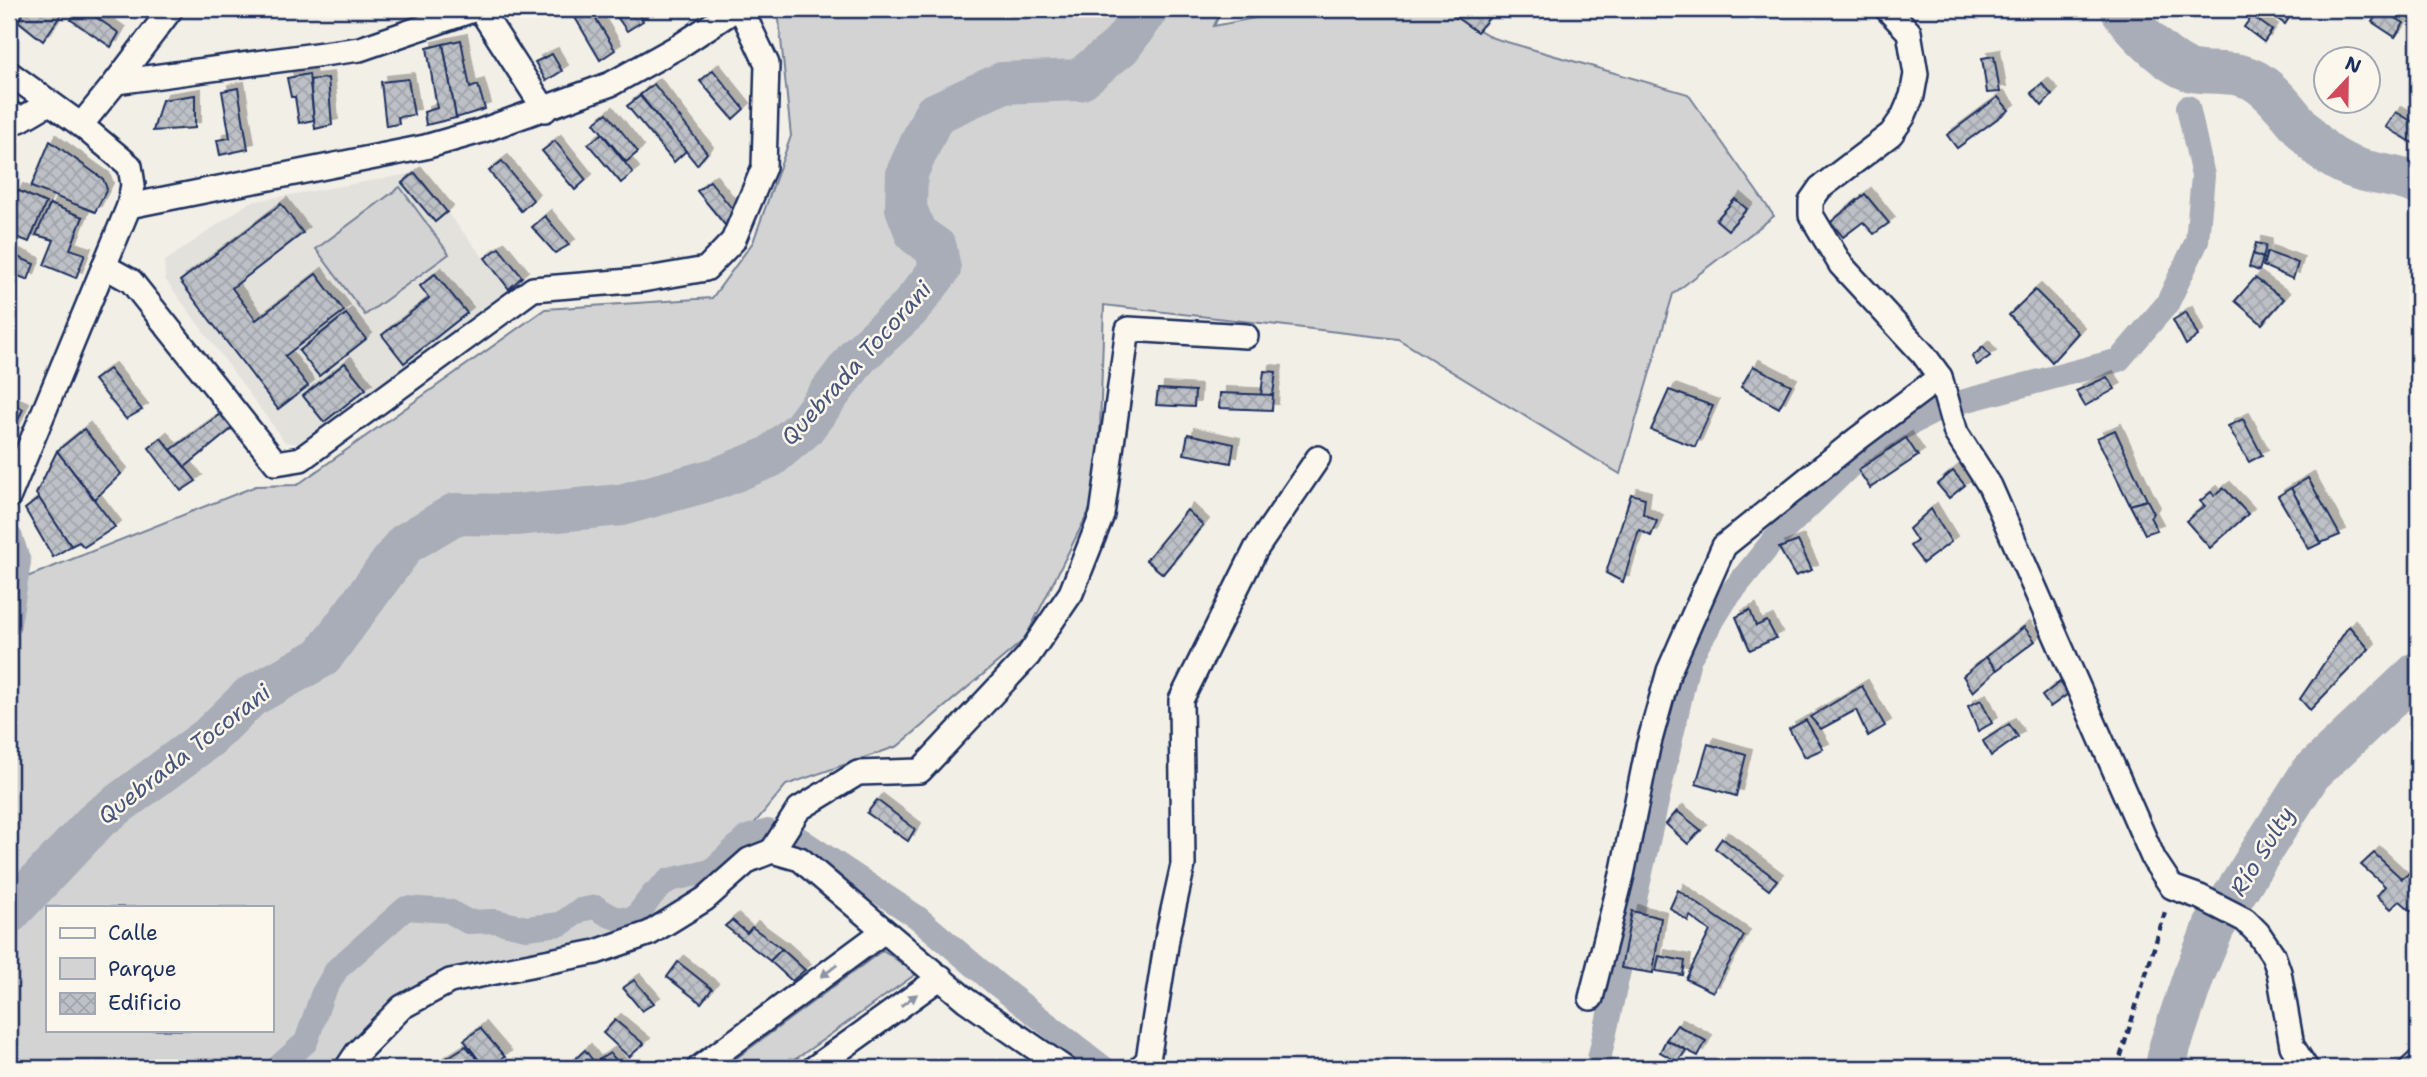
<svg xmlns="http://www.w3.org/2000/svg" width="2427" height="1077" viewBox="0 0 2427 1077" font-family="'Shantell Sans',sans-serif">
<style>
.built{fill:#e2e1dc}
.green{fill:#d2d3d2;stroke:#768198;stroke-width:2;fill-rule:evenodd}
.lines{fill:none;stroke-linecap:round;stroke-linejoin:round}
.canal{stroke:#a9adb7;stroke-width:24}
.river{stroke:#a9adb7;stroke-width:42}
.building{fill:url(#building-cross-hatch);stroke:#1b2f5e;stroke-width:2;filter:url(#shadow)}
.minor-casing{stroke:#1b2f5e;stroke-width:28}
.path{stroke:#1b2f5e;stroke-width:4.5;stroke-dasharray:7 5;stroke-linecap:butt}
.minor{stroke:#fbf7ec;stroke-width:23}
.oneway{fill:#8b93a5}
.labels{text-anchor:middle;stroke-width:5;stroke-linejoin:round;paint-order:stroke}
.water-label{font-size:23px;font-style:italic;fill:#465579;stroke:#fbf7ec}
</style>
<defs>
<pattern id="building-cross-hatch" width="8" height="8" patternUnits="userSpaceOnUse" patternTransform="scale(1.75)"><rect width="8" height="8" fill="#bdc0c4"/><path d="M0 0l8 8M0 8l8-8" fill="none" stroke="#a2a5ab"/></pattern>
<filter id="shadow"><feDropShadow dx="6" dy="-6" stdDeviation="0" flood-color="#0004"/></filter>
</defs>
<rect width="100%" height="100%" fill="#f2efe6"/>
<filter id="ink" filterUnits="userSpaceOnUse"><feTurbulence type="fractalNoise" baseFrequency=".0143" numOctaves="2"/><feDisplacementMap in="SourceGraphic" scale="14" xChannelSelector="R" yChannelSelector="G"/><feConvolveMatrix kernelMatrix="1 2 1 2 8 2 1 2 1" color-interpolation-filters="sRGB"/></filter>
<g filter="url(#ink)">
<path class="built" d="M415,173L509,289L300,444L285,442L165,279L164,262L250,202Z"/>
<g class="green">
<path d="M780,9H1222L1214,26L1301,9H1443L1493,38L1688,94L1774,216L1673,294L1620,474L1398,339L1104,305L1098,493L1025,639L898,746L786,785L673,922L424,987L347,1068H9V624L17,581L256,486L297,485L545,309L712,298L753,242L791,136L778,10ZM47,907H271V1030H47Z"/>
<path d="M400,187L449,254L365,315L316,249Z"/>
<path d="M883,950L916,974L783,1068H723Z"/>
</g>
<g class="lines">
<g class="canal">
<path d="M1949,405L2119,360L2167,304L2197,241L2203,176L2188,107"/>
<path d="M9,624L19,562L11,538"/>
<path d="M795,836L917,917L996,984L1104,1068"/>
<path d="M277,1068L306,1042L322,995L337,969L406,908L449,911L468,922L495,921L526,928L561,924L580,910L596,907C609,917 619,921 635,918L653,894L669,880L711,871L747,837L768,831"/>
<path d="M1597,1068L1689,659L1726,599L1772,542L1876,441L1936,411"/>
</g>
<g class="river">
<path d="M2121,9C2131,27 2172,68 2193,71C2216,75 2240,69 2260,84C2286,102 2305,140 2332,157C2361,176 2388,172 2418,184"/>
<path d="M9,913L97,820L209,737L250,697L322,657L405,544L455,514L515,515L621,505L718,478L770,457L803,429L858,356L910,308L940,269L936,248L916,234L906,208L907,173L934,114L1002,83L1079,80L1120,47L1148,9"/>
<path d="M2166,1068L2170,1046L2194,975L2214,927L2310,774L2418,672"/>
</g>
</g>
<g class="building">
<path d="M26,9H65L43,41L18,21Z"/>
<path d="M78,9H84L119,33L111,47L71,20Z"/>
<path d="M570,9H590L615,50L600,60Z"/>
<path d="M624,9H636L643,21L627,31L615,14Z"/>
<path d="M1444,9H1476L1489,18L1477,32Z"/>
<path d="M2263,9H2295L2285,24Z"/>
<path d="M2380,9L2404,23L2395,37L2372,22Z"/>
<path d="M2252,16L2272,30L2264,42L2244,27Z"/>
<path d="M461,40L470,88L478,85L485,109L456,118L443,44Z"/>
<path d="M443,44L456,118L426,125L424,112L437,108L427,48Z"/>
<path d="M552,54L562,71L546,81L535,62Z"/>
<path d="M1994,56L2000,92L1987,93L1982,58Z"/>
<path d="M713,70L744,109L733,119L700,81Z"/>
<path d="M309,74L314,120L299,123L295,97H291L287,78Z"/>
<path d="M328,78L332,125L315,129L310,80Z"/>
<path d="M408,79L414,115L398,117L399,124L386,126L381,82Z"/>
<path d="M654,84L707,153L697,165L640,95Z"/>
<path d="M2042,84L2052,95L2042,106L2031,93Z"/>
<path d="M238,88L248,149L220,155L217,140L230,138L222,91Z"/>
<path d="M195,95V128L153,131L162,100Z"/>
<path d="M640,96L686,151L674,162L627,106Z"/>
<path d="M1998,97L2009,110L1957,148L1947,135Z"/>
<path d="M2396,112L2418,125V146L2386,127Z"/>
<path d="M607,113L638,152L626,162L594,123Z"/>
<path d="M602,134L633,173L621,183L588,144Z"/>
<path d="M50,141L103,179L107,189L95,212L31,187Z"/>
<path d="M555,141L586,180L575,190L542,151Z"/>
<path d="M502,161L533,200L521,211L489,171Z"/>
<path d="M415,173L447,212L435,222L402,183Z"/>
<path d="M710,181L741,220L729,230L697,191Z"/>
<path d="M17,190L46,203L29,242L9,234V207Z"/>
<path d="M1865,194L1889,223L1874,234L1863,222L1843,237L1831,222Z"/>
<path d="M1735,199L1747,209L1728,230L1716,220Z"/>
<path d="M50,204L83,217L70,249L85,254L76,278L44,265L54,240L36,235Z"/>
<path d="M281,204L303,233L232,288L256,320L316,274L344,311L285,356L308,386L278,409L180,281Z"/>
<path d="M545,216L569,245L555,253L532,227Z"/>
<path d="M2256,243L2266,245L2263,258L2253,254Z"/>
<path d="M499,248L522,277L509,289L485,258Z"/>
<path d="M2267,252L2298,263L2293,279L2263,266Z"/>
<path d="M9,253L34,264L28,280L9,272Z"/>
<path d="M2253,254L2263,258L2259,271L2249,267Z"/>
<path d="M435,274L467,313L404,363L382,335L429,298L420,286Z"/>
<path d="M2255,278L2284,299L2262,324L2235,301Z"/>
<path d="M2035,290L2078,333L2052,362L2009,315Z"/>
<path d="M2186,312L2198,336L2186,345L2173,320Z"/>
<path d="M346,314L366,339L319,376L299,351Z"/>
<path d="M1983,347L1990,356L1977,365L1972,357Z"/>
<path d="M345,363L366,389L324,422L303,396Z"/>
<path d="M1753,366L1791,385L1779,408L1741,387Z"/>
<path d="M109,369L142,410L126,419L94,380Z"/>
<path d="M1264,371L1276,372L1273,395H1261Z"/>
<path d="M2107,377L2115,389L2085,406L2076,391Z"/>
<path d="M1158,389L1195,391L1194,407L1156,405Z"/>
<path d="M1669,390L1713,406L1695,447L1651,430Z"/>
<path d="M1220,393L1273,395L1272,410L1219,408Z"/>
<path d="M9,403L23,409L12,434L9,432Z"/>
<path d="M223,412L234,427L185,467L171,450Z"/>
<path d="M2243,419L2262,455L2249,462L2228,426Z"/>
<path d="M84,429L121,474L95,499L57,451Z"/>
<path d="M2115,430L2147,500L2130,505L2097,438Z"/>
<path d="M1188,434L1234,444L1231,463L1184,454Z"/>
<path d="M161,438L196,481L181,491L149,448Z"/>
<path d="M1906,438L1918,456L1870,488L1858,470Z"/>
<path d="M57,451L115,527L84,547L79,542L71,546L36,494Z"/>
<path d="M1953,471L1965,485L1949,498L1937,484Z"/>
<path d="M2308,478L2340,535L2321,543L2291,488Z"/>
<path d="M2224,488L2248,514L2210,548L2186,521L2205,506L2200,501L2211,492L2214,495Z"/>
<path d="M2291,488L2321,543L2309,549L2278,496Z"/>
<path d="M1631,494L1645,498L1643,514L1657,521L1651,536L1639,530L1623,582L1606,573Z"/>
<path d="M39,498L71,546L53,557L25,509Z"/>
<path d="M2147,500L2154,513L2150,517L2157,530L2145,534L2130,505Z"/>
<path d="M1931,509L1951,542L1923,563L1910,546L1917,541L1909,529Z"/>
<path d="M1187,510L1203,525L1163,574L1146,560Z"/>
<path d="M1798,541L1812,570L1795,576L1779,548Z"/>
<path d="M1750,610L1756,626L1767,621L1776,638L1750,650L1736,617Z"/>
<path d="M2349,626L2369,649L2310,710L2300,699Z"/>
<path d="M2024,627L2035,641L1997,670L1986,657Z"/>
<path d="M1986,657L1997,670L1973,692L1963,676Z"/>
<path d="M2060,682L2068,694L2050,707L2042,696Z"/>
<path d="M1862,686L1885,726L1868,736L1856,710L1821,729L1810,717Z"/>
<path d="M1981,700L1992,723L1978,731L1968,706Z"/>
<path d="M1806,720L1823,749L1805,757L1789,729Z"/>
<path d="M2009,724L2018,737L1991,756L1983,741Z"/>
<path d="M1708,744L1746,755L1736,796L1696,784Z"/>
<path d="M877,800L915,829L908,841L867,813Z"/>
<path d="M1677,811L1701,830L1688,844L1666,824Z"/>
<path d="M1722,838L1777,880L1769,890L1715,848Z"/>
<path d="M2374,853L2402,879L2414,869L2418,873V912L2416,915L2400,901L2391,909L2377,896L2385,886L2361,865Z"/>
<path d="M1678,890L1744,936L1713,992L1686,979L1710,931L1690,916L1688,921L1670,908Z"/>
<path d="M1632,911L1661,918L1653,973L1621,968Z"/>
<path d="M732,920L747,933L752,927L782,949L770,961L725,926Z"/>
<path d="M782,949L805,970L792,981L770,961Z"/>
<path d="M1659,956L1685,961L1683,975L1656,971Z"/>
<path d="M678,962L712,989L701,1003L667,977Z"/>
<path d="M634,980L654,1003L642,1011L623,988Z"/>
<path d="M615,1020L644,1044L629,1057L603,1033Z"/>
<path d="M1677,1025L1706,1041L1698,1056L1666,1040Z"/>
<path d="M480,1028L505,1057L485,1068L464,1040Z"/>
<path d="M1666,1040L1686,1050L1678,1062L1660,1052Z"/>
<path d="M2418,1045V1068H2393Z"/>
<path d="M466,1046L485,1068H431Z"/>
<path d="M585,1050L594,1062L587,1068H581L574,1060Z"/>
<path d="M610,1053L623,1068H586Z"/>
</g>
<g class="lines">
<g class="minor-casing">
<g id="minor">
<path d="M480,9L545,110"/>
<path d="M1887,9L1909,32L1916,74L1912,96L1903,117L1891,134L1820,188L1811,201V215L1841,265L1924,355L1940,377L1956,433L1990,486L2154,860L2172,887L2200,897L2245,920L2258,933L2273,955L2279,972L2292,1046L2306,1068"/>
<path d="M9,73L81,125L130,166L133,185L129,206L9,496"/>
<path d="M116,82L360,49L476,9"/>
<path d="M9,112L20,120L49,103"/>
<path d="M81,125L116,82L171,9"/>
<path d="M129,206L425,147L481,131L611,84L681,45L736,9"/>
<path d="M104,266L131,281L276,463L301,459L533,289L642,280L706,269L733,241L764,167L767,64L741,9"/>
<path d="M772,851L799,809L858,773L920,771L1028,656L1071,593L1102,515L1128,329L1246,336"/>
<path d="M1591,998L1622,875L1648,747L1669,671L1724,546L1856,440L1940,377"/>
<path d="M347,1068L357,1053L402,1007L450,981L596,952L650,933L705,899L749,860L772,851L800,859L966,1000L1064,1068"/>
<path d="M699,1068L884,931"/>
<path d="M814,1068L941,977"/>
<path d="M1140,1068L1148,1060L1168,933L1183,865L1181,700L1256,549L1318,458"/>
</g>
</g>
<path class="path" d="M2117,1068L2166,909"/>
<use href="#minor" class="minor"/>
</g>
<defs><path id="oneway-solid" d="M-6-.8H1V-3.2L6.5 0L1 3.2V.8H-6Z" transform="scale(1.75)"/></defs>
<g class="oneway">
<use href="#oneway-solid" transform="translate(829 971) rotate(143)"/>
<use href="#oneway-solid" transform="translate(909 1000) rotate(-36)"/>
</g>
</g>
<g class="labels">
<g class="water-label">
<text transform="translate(856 363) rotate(-48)" y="8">Quebrada Tocorani</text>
<text transform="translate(184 754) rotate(-38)" y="8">Quebrada Tocorani</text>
<text transform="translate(2262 851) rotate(-58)" y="8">Río Sulty</text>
</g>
</g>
<rect width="2427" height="1077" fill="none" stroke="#fbf7ec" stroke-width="35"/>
<rect x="18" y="18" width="2392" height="1042" fill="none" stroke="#1b2f5e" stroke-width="2.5" filter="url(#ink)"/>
<rect x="46" y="906" width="228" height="126" fill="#fbf7ec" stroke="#a1a7b3" stroke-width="2"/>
<rect x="60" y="928" width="35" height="10" fill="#fbf7ec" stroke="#a1a7b3" stroke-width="2"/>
<text x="108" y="940" font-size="21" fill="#1b2f5e">Calle</text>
<rect x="60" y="958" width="35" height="21" fill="#d2d3d2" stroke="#a1a7b3" stroke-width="2"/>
<text x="108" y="976" font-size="21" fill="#1b2f5e">Parque</text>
<rect x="60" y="993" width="35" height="21" fill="url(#building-cross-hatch)" stroke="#a1a7b3" stroke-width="2"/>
<text x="108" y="1010" font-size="21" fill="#1b2f5e">Edificio</text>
<g transform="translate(2347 80) rotate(22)"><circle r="33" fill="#fbf7ec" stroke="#a1a7b3" stroke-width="2"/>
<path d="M0-5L12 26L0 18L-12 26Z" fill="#d1495b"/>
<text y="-10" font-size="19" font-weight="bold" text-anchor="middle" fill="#1b2f5e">N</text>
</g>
</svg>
